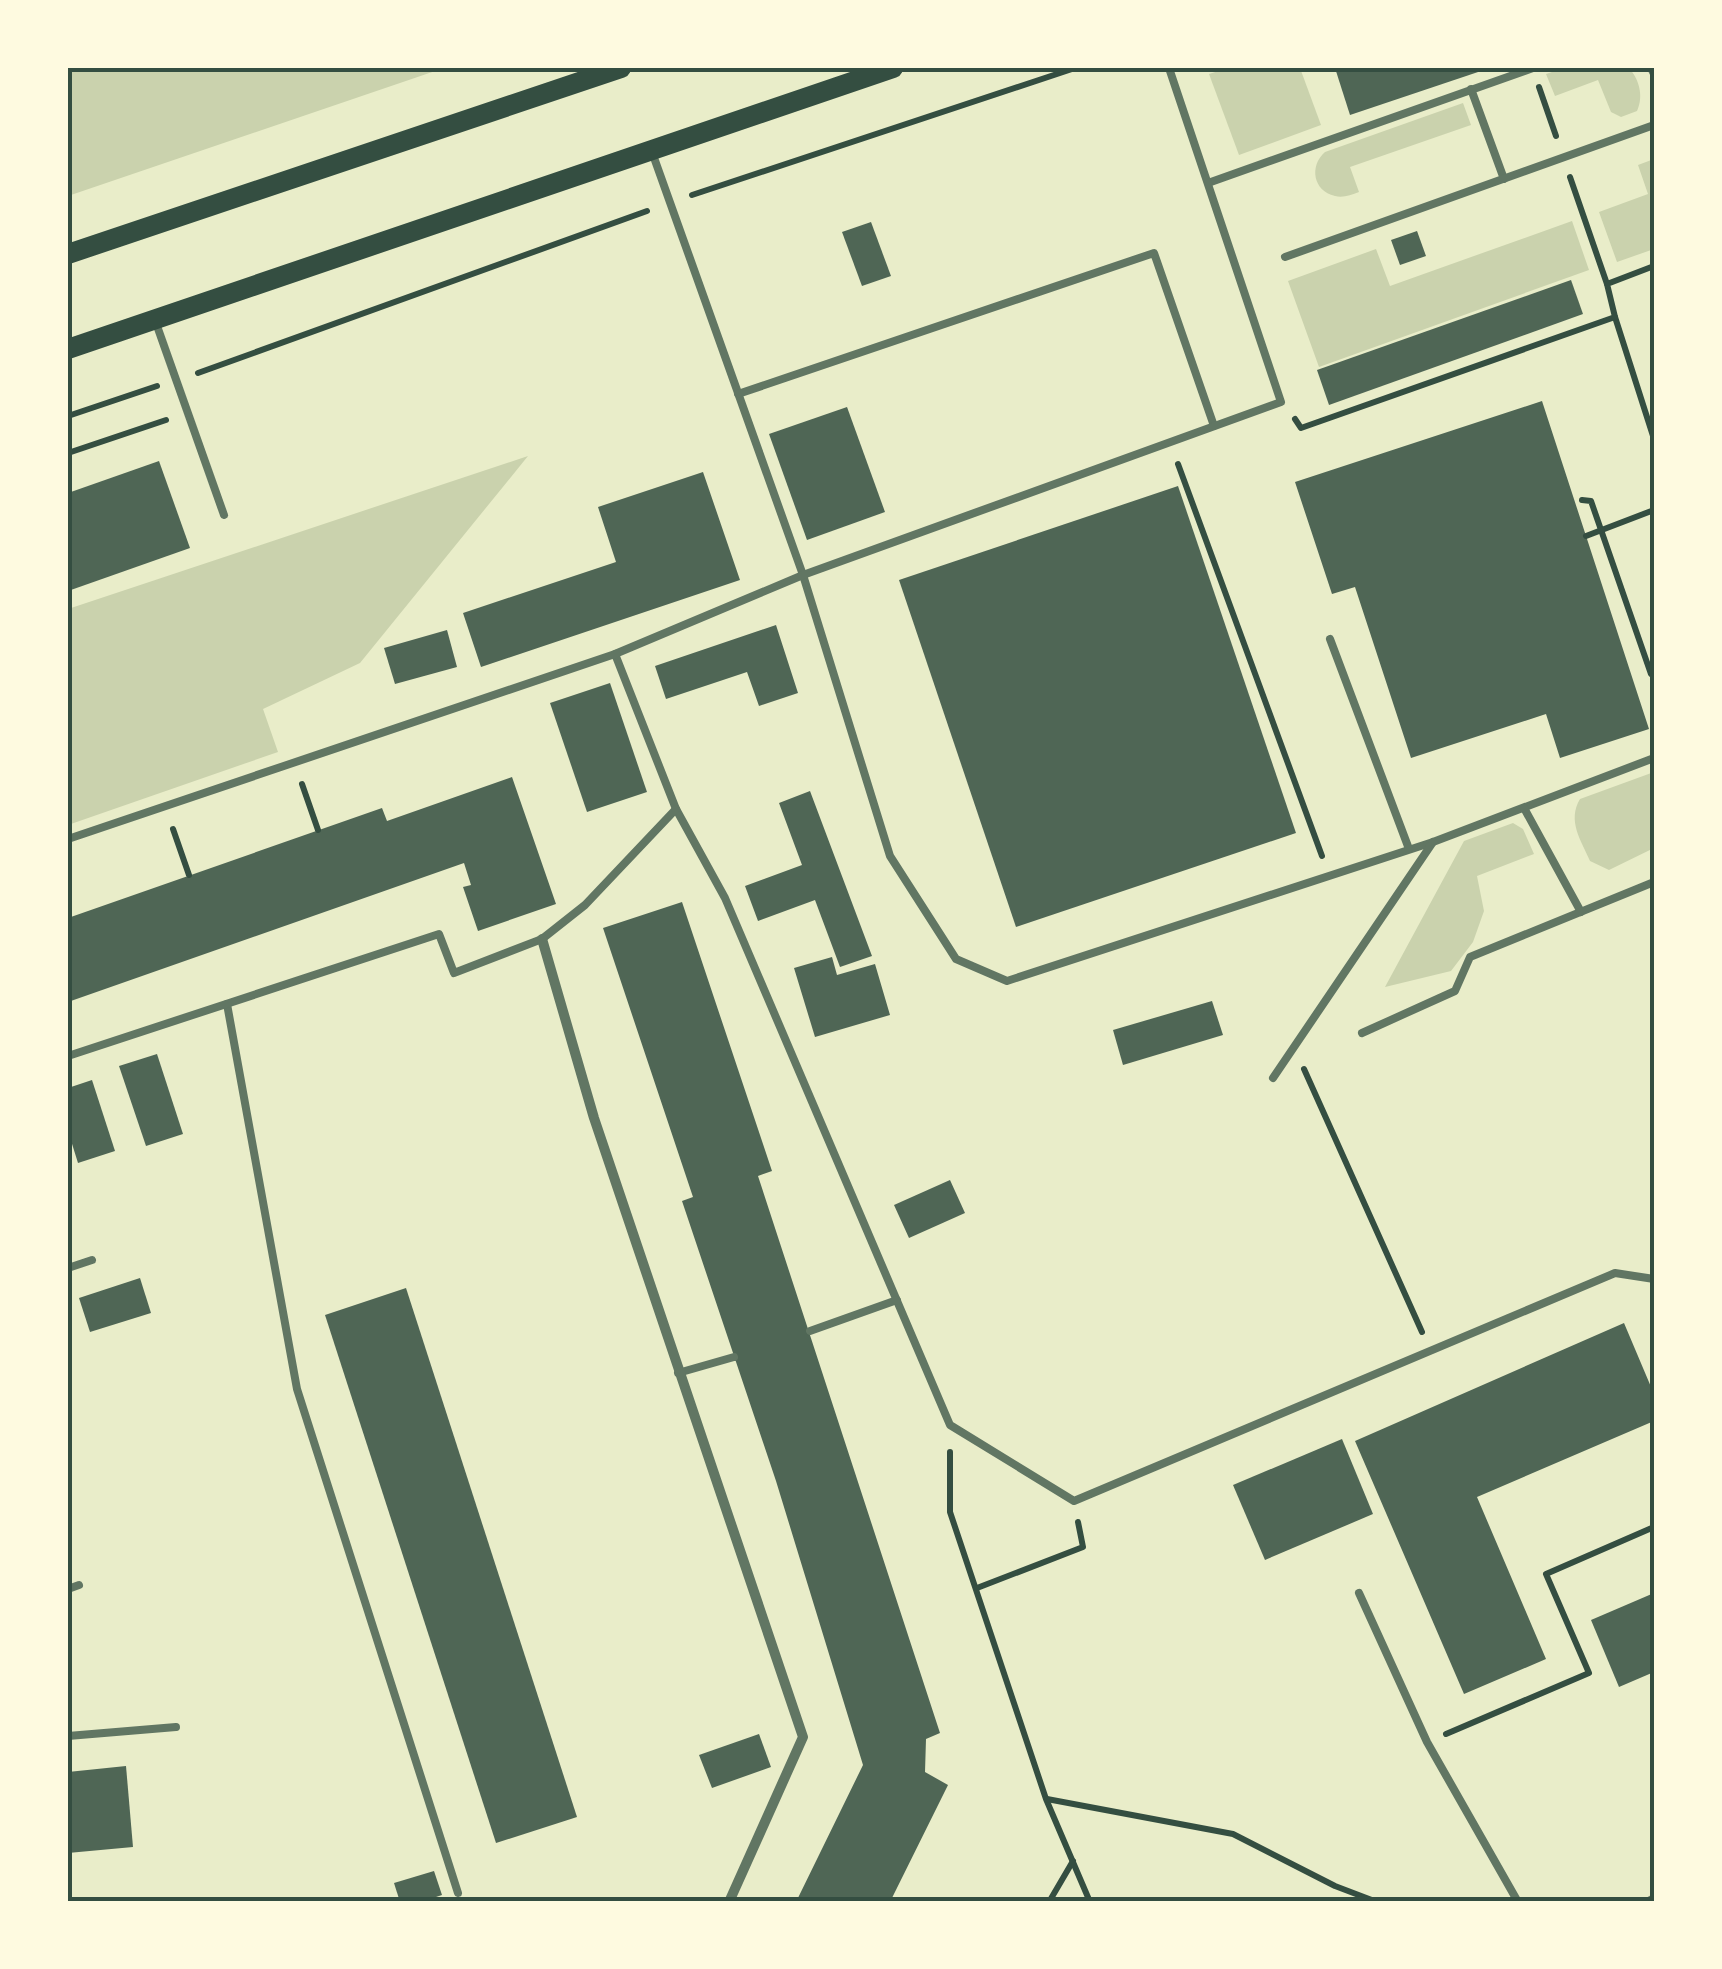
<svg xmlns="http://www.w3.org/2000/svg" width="1722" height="1969" viewBox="0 0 1722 1969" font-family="'Noto Serif',serif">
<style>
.green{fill:#cad2ad}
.building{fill:#4f6655}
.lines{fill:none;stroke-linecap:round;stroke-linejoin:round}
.path{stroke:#344e41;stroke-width:6}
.service{stroke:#617663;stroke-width:8}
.minor{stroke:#617663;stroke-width:10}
.secondary{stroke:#344e41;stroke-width:20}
.neatline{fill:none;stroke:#344e41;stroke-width:4}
</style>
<rect width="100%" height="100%" fill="#e9edc9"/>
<g class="green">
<path d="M68,68H444L68,196Z"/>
<path d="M1228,68H1300L1321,125L1239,155L1209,74Z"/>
<path d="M1564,68H1629C1639,79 1644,96 1637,111L1621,117L1611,112L1598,80L1555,96L1546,74Z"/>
<path d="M1463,103L1471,125L1350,167L1359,192C1351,195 1343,198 1335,196C1313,191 1309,166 1325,152Z"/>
<path d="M1654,159V249L1617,262L1599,212L1648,194L1638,165Z"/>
<path d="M1572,221L1589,270L1319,367L1288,281L1376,249L1390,286Z"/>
<path d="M528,456L360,663L263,709L278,752L68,825V609Z"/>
<path d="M1654,772V848L1609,870L1590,861C1581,840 1567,821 1580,799Z"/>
<path d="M1513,823L1523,829L1534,854L1477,876L1484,911L1473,942L1451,971L1385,987L1464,841Z"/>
</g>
<g class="building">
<path d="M1335,68H1490L1350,115Z"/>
<path d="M871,222L891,276L862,286L842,232Z"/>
<path d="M1417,231L1426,256L1400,265L1391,240Z"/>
<path d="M1571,280L1583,314L1329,405L1317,370Z"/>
<path d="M1542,401L1649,729L1560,758L1546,714L1411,758L1355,587L1332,594L1295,482Z"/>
<path d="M847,407L885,512L807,540L769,434Z"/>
<path d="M159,461L190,548L68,591V493Z"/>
<path d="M703,472L740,580L481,667L463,613L616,562L598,507Z"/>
<path d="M1178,486L1296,833L1016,927L899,580Z"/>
<path d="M776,625L798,693L759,706L747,672L666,699L655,666Z"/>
<path d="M447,630L457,667L395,684L384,648Z"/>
<path d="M610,683L647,792L587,812L550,703Z"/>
<path d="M512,777L556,904L478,931L463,887L471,885L464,863L68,1002V918L382,808L387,821Z"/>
<path d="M810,791L872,956L840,967L815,900L758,921L745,886L802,865L779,803Z"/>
<path d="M682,902L772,1171L758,1176L940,1733L926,1739L925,1772L948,1785L890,1902H796L863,1765L776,1481L682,1201L693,1197L603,928Z"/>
<path d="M832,957L837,975L875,964L890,1015L815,1037L794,968Z"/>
<path d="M1212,1001L1223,1035L1123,1065L1113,1030Z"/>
<path d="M157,1054L183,1134L146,1146L119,1066Z"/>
<path d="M92,1080L115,1151L78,1163L68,1131V1088Z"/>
<path d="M950,1180L965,1213L909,1238L894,1205Z"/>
<path d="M140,1278L151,1313L90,1332L79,1298Z"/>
<path d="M406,1288L577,1817L496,1843L325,1315Z"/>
<path d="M1624,1323L1654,1394V1421L1477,1497L1546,1659L1464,1694L1355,1441Z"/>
<path d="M1342,1439L1373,1514L1265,1560L1233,1485Z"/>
<path d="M1654,1593V1672L1619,1687L1591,1620Z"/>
<path d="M759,1734L771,1767L712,1788L699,1755Z"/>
<path d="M126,1766L133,1847L68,1853V1772Z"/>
<path d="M434,1871L442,1895L421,1902H400L394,1883Z"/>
</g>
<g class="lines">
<g class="path">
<path d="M1539,87L1556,136"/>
<path d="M1570,177L1607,284"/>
<path d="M692,195L1075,68"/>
<path d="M1615,317L1654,439"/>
<path d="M198,373L647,211"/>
<path d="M68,416L157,386"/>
<path d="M1295,419L1301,428L1615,317L1607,284L1654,266"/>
<path d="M68,453L166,420"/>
<path d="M1178,464L1322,856"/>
<path d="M1582,500L1591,501L1651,674"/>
<path d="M1586,536L1654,510"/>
<path d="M302,784L318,830"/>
<path d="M173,829L189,875"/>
<path d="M1304,1069L1422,1332"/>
<path d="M950,1452V1512L1046,1799L1090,1902"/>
<path d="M977,1588L1083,1547L1078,1522"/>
<path d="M1446,1734L1589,1673L1546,1574L1654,1527"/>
<path d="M1047,1799L1233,1834L1335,1886L1377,1902"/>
<path d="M1049,1902L1073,1861"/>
</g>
<g class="service">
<path d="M1651,68L1654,74"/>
<path d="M1471,89L1504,179"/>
<path d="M652,152L803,575L890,856L956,959L1007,981L1433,842L1654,758"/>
<path d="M1208,183L1533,68"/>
<path d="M1285,257L1654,125"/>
<path d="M156,323L224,515"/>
<path d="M738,394L1154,253L1214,426"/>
<path d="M1330,639L1409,849"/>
<path d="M615,654L676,809L725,898L950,1425L1074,1501L1615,1273L1654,1279"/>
<path d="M1524,808L1581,912"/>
<path d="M68,839L615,654L803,575L1281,402L1169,68"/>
<path d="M227,1004L297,1389L458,1893"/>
<path d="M1362,1033L1455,991L1470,957L1654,882"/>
<path d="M68,1056L439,934L454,973L542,939L585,905L676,809"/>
<path d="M1273,1078L1433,842"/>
<path d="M68,1268L92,1260"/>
<path d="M810,1331L897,1300"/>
<path d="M678,1373L734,1357"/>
<path d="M68,1589L79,1585"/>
<path d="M1359,1593L1427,1742L1518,1902"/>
<path d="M68,1736L176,1727"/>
<path d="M1647,1902L1654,1898"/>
</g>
<path class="minor" d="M542,939L594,1118L803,1737L729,1902"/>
<g class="secondary">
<path d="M68,254L621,68"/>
<path d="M68,349L893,68"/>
</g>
</g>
<rect width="1722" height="1969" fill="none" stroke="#fefae0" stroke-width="140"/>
<rect x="70" y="70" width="1582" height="1829" class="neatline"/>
</svg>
